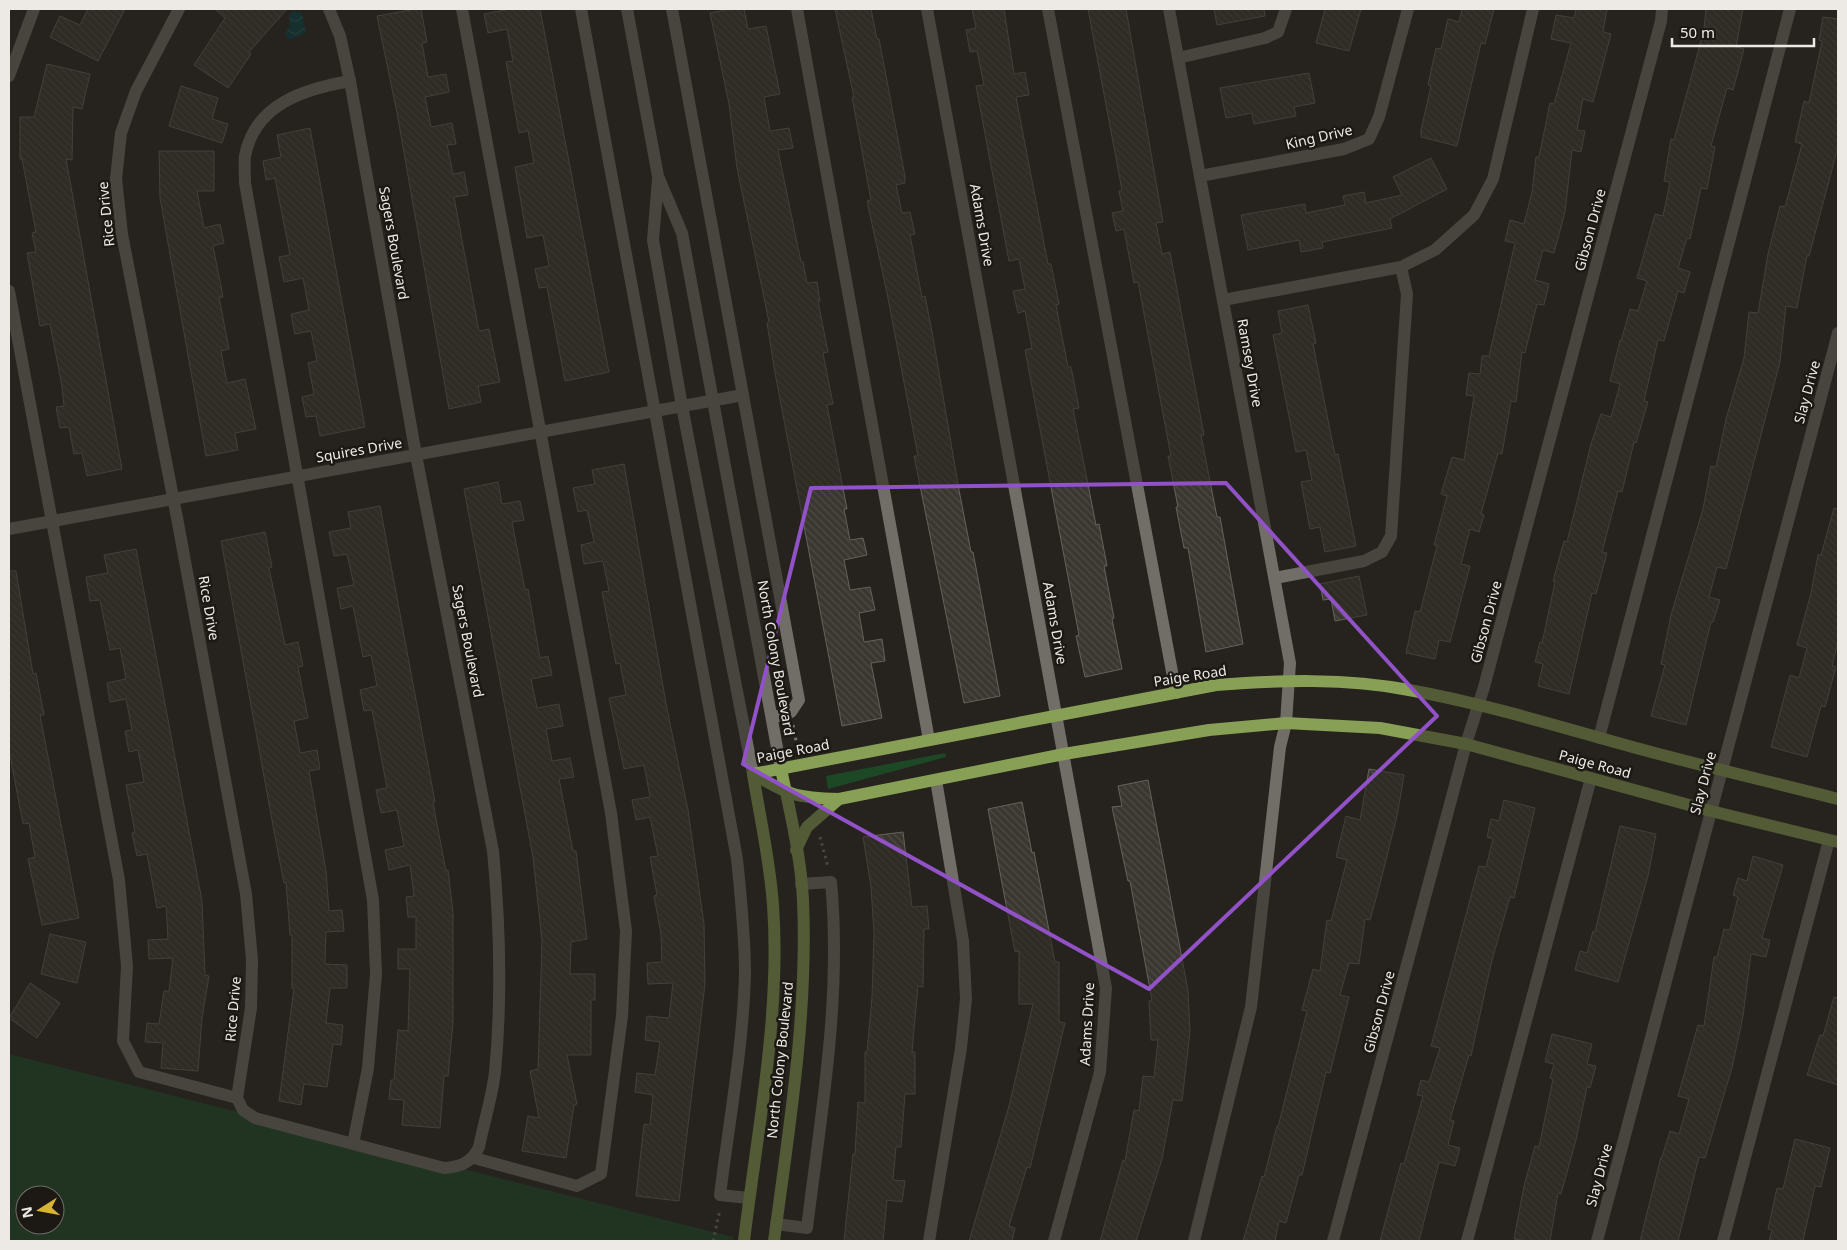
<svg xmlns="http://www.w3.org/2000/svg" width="1847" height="1250" viewBox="0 0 1847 1250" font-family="'Noto Sans',sans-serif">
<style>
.grass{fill:#1c4826;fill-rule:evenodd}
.water{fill:url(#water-waves)}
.building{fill:url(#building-back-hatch);stroke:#66625b}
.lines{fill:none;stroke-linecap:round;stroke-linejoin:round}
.path{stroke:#77746f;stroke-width:3;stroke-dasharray:2.5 4;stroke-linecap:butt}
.minor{stroke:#716d67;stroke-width:12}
.major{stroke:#889f56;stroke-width:12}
.marked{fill:none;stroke:#9252c7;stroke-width:4;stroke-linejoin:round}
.labels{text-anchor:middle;stroke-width:5;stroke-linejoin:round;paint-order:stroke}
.street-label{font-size:14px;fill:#edeae6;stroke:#1c1914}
</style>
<defs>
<pattern id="water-waves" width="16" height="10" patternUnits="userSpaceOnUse" patternTransform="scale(1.25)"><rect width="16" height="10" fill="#004144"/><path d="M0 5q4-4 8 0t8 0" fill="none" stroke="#265d5f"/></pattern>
<pattern id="building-back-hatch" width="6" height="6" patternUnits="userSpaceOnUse" patternTransform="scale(1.25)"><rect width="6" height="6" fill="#3a3630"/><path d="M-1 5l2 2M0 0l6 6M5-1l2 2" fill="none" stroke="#4d4a44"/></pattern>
</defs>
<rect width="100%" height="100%" fill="#26221d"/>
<g class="grass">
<path d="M945,753L946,757L828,789L826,776Z"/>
<path d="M9,1054L733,1237V1241H9ZM25,1195H55V1225H25Z"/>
</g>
<path class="water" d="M293,11L302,13L306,33L289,40L285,33L290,26L289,16Z"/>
<g class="building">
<path d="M88,9H125L98,61L50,37L60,16L80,25Z"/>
<path d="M215,9H287L249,52L251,54L228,88L194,65L225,18Z"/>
<path d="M416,9H421L427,42L422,43L428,77L446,74L449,92L425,97L431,127L452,123L456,144L447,145L453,174L464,172L468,195L454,197L479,331L489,329L500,382L478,386L481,402L449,409L397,113L377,16Z"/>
<path d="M510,9H540L609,372L565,381L547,287L539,288L535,269L549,266L543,235L527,238L515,167L534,163L528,131L519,133L506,62L513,61L507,29L488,33L484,14Z"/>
<path d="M730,9H744L748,29L766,26L780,94L764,97L770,131L789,128L793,148L778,150L801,262H803L807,283L817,282L820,301H818L828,352L823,353L833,404L827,405L847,509H844L850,540L863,538L867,555L844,560L850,590L870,587L875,610L859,613L864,642L882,639L885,661L871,663L882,718L842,726L775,373L767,323L769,322L737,168L729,104L710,13Z"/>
<path d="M835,9H871L877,39H879L905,176V183L896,185L902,213L910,212L915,234L910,235L922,297L925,296L933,337L959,490L971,552H973L1000,696L964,703L914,456H918L887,293L867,201L871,200L852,97H854Z"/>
<path d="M972,9H1004L1014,74L1025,72L1029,95L1016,97L1048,264H1051L1059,304L1056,305L1068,367H1071L1079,408L1073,409L1096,525L1099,524L1107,566H1104L1114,618L1112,619L1122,669L1085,677L1076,636L1079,635L1025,350L1032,348L1025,311L1018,313L1013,291L1025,289L1019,259L1009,261L976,86L984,85L977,51L970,52L966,30L976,28Z"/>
<path d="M1088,9H1126L1163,222L1156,223L1162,254L1170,252L1204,435H1201L1217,517H1220L1243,644L1206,652L1188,548H1184L1176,507H1178L1168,456H1171L1138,282L1134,283L1124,229L1116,231L1112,213L1123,211L1119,191L1122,190Z"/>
<path d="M1214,9H1264L1265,16L1217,25Z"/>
<path d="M1325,9H1361L1349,51L1316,43Z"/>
<path d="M1462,9H1494L1485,44L1481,43L1457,146L1421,137V130L1431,86L1428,85L1436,48L1441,49L1448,19L1459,22Z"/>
<path d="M1576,9H1607L1603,32L1611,34L1593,102L1583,99L1577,130L1585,131L1581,152L1572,150L1565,212L1554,253L1543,250L1535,280L1549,284L1544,305L1537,304L1525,353L1522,352L1516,402L1511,401L1502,454L1498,453L1481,514L1484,515L1479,532L1470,529L1461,564L1470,566L1450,642L1439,640L1435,659L1406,653L1415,611L1420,612L1437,546L1434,545L1447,496L1441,494L1452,457L1464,460L1474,396L1466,395L1469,373L1480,374L1482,356H1489L1515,243L1505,241L1510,220L1524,224L1532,192L1536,157H1539L1550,103L1554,104L1571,43L1551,39L1556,15L1574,18Z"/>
<path d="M1706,9H1743L1736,47L1744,49L1733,90L1727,88L1711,146L1715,147L1707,189L1701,188L1690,239L1687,238L1678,268L1690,272L1684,293L1678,291L1664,341L1658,340L1644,401L1648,402L1636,443L1634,442L1622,492L1618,491L1602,552L1607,553L1596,594L1592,593L1569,694L1538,686L1543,664L1535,662L1540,642L1542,643L1555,582L1553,581L1564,541L1567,542L1591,444L1601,414L1611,417L1620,384L1610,381L1620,340L1621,341L1630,309L1638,311L1647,281L1637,278L1655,214L1663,216L1670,182L1664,181L1671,139L1674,140L1691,78L1704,29Z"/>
<path d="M1823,17L1838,19V147L1809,256H1807L1797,308L1786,306L1780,362L1726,569L1717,567L1709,597L1720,600L1713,622H1711L1686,725L1651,716L1665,665L1661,664L1671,615L1703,509L1711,466L1716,467L1726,419L1744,358L1749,312L1758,313L1768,254L1780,206L1785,207L1802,144L1795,142L1804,101L1809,103L1822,41L1819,40Z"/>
<path d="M47,64L90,74L82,109L73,107L72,160L66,159L122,469L87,476L82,453L74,454L69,427L60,428L56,407L64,406L62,386L50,324L40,326L27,253L36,252L32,233L36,232L22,159H20V117H34Z"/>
<path d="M1309,73L1315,103L1294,107L1296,116L1254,124L1252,113L1226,118L1220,88Z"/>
<path d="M181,86L218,98L212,119L228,124L222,143L169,126Z"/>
<path d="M310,128L365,427L320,436L316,416L306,417L302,397L314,394L308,363L317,361L311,331L295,334L291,314L309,310L303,278L284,282L279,257L290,255L275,178L266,180L263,161L281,157L277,135Z"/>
<path d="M159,151H214V191H197L204,228L220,224L224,243L213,246L223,297H219L229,349L221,351L227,383L245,379L256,429L235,433L238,450L206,456L160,198Z"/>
<path d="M1431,158L1447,189L1390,219L1392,228L1322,242L1323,248L1301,252L1299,240L1248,250L1241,215L1305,204L1306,213L1345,205L1343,196L1364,192L1366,203L1402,195L1393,177Z"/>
<path d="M1308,305L1316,343L1313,344L1335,455L1338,454L1356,546L1325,552L1320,527L1310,529L1301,482L1312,480L1306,450L1296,452L1273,335L1282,333L1278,311Z"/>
<path d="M624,464L667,709L688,810L704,924L705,984L679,1201L636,1196L644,1124L650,1125L653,1095L635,1092L637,1073L655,1075L660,1042L645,1040L647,1016L669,1018L673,983L648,984L647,963L662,962L661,934L654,896L657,895L650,857L658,856L650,817L636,820L632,800L650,797L644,765L624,769L609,698L626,695L620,663L616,664L602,592L609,591L603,561L584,564L581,545L594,542L587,510L578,512L573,488L595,484L592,470Z"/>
<path d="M498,482L502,504L520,501L524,520L512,522L525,590L528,589L540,658L548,656L552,675L531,679L537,708L559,704L563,726L546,729L552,761L570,758L574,777L559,779L573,851H576L587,939L571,942L570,974H595V1000H591V1055H567L577,1104L574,1105L566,1158L522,1151L528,1116L539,1118L530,1071L538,1069L542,941L533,857L464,489Z"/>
<path d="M380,506L435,802L433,803L446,871L448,870L453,912V1022L448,1076H444L440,1128L402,1125L404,1100L389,1099L391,1080H394L398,1030L408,1031L410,969H398V949H416V917H408L406,897L414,896L410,865L389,870L385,850L404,846L397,810L381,813L376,790L387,788L372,710L364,711L360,690L377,686L371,655L363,657L353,606L341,609L337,588L354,585L347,554L334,556L329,532L351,528L348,512Z"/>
<path d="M1834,508L1838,509V642L1832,666L1836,667L1825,707L1821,706L1807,757L1771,747L1790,675L1799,678L1807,648L1797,645L1811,593L1818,555H1821Z"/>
<path d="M265,532L272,567L269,568L285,645L298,642L303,666L298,667L308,718L294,721L300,753L317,750L320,769L309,771L326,871L329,911L342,910L344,931L326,932L325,964L347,965V988H330L326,1023L343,1025L341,1045L333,1044L327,1087L304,1084L301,1105L279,1101L294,988H292V935H290L286,882L284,883L276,842L221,541Z"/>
<path d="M136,549L202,901L205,975L209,976L202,1018L198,1071L161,1068L163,1043L145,1042L147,1023L159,1024L164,991H169L173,958L149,959L148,940L168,939L166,906L157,908L147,854L137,856L132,833L135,832L126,785L144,782L138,750L129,752L125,731L132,730L126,699L110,702L107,683L126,679L120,648L110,650L100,600L90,601L86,577L108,573L104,555Z"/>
<path d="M9,571H16L33,674L36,673L44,715H40L79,918L42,925L28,859L35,857L29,823L23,824L9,750Z"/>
<path d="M1359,576L1367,615L1335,621L1331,599L1323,600L1320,584Z"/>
<path d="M1369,769L1404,775L1397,816L1381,880L1370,920L1365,919L1359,964L1349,963L1340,995L1349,997L1330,1073L1326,1072L1302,1175H1299L1286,1223L1279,1221L1275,1241H1243L1262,1176L1264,1177L1277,1126L1278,1127L1307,1011L1302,1010L1313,969L1320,971L1327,920L1331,921L1347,860L1336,857L1346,816L1360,820Z"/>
<path d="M1148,780L1188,990L1190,1032L1182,1101L1173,1100L1162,1159L1136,1241H1100L1123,1160L1125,1161L1134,1110L1139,1111L1143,1076L1154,1077L1158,1040H1151L1149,1001L1152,1000L1130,881H1128L1112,807L1122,806L1118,786Z"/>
<path d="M1504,800L1535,808L1514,898L1510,897L1491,964L1471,1056L1469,1055L1450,1120L1454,1121L1448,1145L1460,1148L1455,1166L1439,1162L1419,1241H1380L1401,1163L1404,1164L1423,1096L1417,1095L1421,1080L1429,1082L1440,1048L1431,1046L1479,866L1486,867L1493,839L1487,837L1491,819L1499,821Z"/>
<path d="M1022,802L1032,853L1034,852L1055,962H1059V1022L1065,1023L1030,1168L1027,1167L1009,1226L1015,1228L1012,1241H969L1009,1106L1033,1004H1019V951L1015,952L988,809Z"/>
<path d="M1620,826L1656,834L1648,876L1618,982L1575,970L1580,951L1587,953L1593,931L1595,932Z"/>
<path d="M903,832L912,907L927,906L929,929H924L923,987L918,986L912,1052H915V1094H905L901,1147H896L893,1180L905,1181L902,1202L887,1200L883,1241H844L853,1154H855L858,1102L865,1103V1052H867L872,997L874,933L871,887L863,837Z"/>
<path d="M1753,856L1783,865L1762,938L1770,940L1766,957L1751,954L1743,1016L1732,1068L1705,1158L1699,1157L1678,1241H1640L1661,1157H1662L1670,1131L1679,1134L1689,1099L1678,1096L1698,1025L1704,1026L1714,957H1717L1724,929L1730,930L1738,897L1733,895L1738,878L1747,881Z"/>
<path d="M50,934L86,942L77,983L41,974Z"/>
<path d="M30,983L60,1003L37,1038L9,1018Z"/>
<path d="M1834,997L1838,998V1085L1807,1075L1820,1035L1823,1036Z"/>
<path d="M1552,1034L1592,1044L1587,1064L1596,1066L1590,1088L1587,1087L1576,1140L1561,1194L1558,1193L1550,1241H1527L1514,1239L1524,1186L1535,1146L1539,1147L1553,1079L1550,1078L1554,1064L1545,1062Z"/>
<path d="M1795,1139L1830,1148L1821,1187L1815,1186L1803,1241H1769L1772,1230L1768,1229L1777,1188L1783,1189Z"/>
</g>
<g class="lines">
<g class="path">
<path d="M793,725L798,751"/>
<path d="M820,837L828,867"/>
<path d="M713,1241L720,1210"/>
</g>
<g class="minor">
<path d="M179,9L136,91L121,133L116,179L122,234L178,523L246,894L252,960L251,1008L237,1098L243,1110L255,1118L444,1168C461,1167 472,1162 479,1147C484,1122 492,1097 495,1072C502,998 500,925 493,851L416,455L350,81L340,36L329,9"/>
<path d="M462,9L611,813L626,931L622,1016L601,1174L577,1186L474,1158"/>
<path d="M581,9L737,859C741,898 745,935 745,974C743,1047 729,1122 720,1195L749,1198"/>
<path d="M627,9L658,176L682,233L781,769"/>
<path d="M672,9L799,700L791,712L772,718"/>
<path d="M797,9L929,740"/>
<path d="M927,9L1106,988L1100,1072L1054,1241"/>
<path d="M1048,9L1176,693"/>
<path d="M1169,9L1290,663L1286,723L1280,747L1251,1007L1194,1241"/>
<path d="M1178,58L1265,38L1278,32L1286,9"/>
<path d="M9,76L34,9"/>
<path d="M350,81C304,89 255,104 245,156C244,164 245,174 245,183L373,900L376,974L368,1068L353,1144"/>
<path d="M1200,176L1344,149L1369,139L1379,117L1408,9"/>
<path d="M658,179L653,240L682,406L753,774"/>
<path d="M9,291L119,880L127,966L123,1041L139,1072L237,1098"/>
<path d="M1223,300L1401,267L1435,250L1474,215L1493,179L1533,9"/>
<path d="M9,529L743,395"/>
<path d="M1275,578L1364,561L1382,552L1391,536L1407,294L1401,267"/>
<path d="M1599,738L1790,9"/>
<path d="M776,1224L807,1228C821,1113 842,998 831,882L801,884"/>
<path d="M929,1241L961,1048L966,999L963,941L936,780"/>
<path d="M1333,1241L1466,744L1484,687L1661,21L1662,9"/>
<path d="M1467,1241L1591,778"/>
<path d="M1597,1241L1838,333"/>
<path d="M1723,1241L1829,840"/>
</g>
<g class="major">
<path d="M753,774C789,795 796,798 839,799L1064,754L1209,730L1286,723L1380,728L1466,744L1711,811L1838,842"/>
<path d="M753,774L1216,685C1279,680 1346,678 1409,690C1487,704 1563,728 1640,749C1706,767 1772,782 1838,799"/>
<path d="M796,850L807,827L839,799"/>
<path d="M744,1241C757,1132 781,1015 773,905C770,861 760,818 753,774"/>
<path d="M774,1241C789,1129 808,1014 803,900C801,857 790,812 781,769"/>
</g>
</g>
<path d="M0 0H1847V1250H0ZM1226,483L1437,716L1149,989L743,764L811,488Z" fill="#26221d" fill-opacity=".55" fill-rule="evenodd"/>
<path class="marked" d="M1226,483L1437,716L1149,989L743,764L811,488Z"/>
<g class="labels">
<g class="street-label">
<text transform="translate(1319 137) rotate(-13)" y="5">King Drive</text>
<text transform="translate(106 214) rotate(-96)" y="5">Rice Drive</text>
<text transform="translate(982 225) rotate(80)" y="5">Adams Drive</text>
<text transform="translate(1590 230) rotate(-75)" y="5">Gibson Drive</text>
<text transform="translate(394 243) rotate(80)" y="5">Sagers Boulevard</text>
<text transform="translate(1250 363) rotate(80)" y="5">Ramsey Drive</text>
<text transform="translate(1807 392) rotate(-75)" y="5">Slay Drive</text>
<text transform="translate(359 450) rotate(-10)" y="5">Squires Drive</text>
<text transform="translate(209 608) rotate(80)" y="5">Rice Drive</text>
<text transform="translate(1486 622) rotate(-75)" y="5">Gibson Drive</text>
<text transform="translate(1055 623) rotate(80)" y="5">Adams Drive</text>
<text transform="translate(468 641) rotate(79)" y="5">Sagers Boulevard</text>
<text transform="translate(776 658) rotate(80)" y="5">North Colony Boulevard</text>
<text transform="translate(1190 676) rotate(-9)" y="5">Paige Road</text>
<text transform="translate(793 751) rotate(-11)" y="5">Paige Road</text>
<text transform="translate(1595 764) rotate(15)" y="5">Paige Road</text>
<text transform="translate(1703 783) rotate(-75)" y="5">Slay Drive</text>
<text transform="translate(233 1009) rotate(-85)" y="5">Rice Drive</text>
<text transform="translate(1379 1012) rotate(-75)" y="5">Gibson Drive</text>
<text transform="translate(1087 1024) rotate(-87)" y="5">Adams Drive</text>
<text transform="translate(780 1060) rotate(-84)" y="5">North Colony Boulevard</text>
<text transform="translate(1599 1175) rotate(-75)" y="5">Slay Drive</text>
</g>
</g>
<rect width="1847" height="1250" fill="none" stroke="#edeae6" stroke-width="20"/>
<g transform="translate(40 1210) rotate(259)"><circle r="24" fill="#1c1914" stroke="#706d68"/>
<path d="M0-4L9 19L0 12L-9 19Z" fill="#d7b434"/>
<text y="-8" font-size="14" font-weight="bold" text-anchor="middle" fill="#edeae6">N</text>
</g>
<path d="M1672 38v8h142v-8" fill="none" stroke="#edeae6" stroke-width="2.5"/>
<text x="1680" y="38" font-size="15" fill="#edeae6" stroke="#1c1914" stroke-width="4" paint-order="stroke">50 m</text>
</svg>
